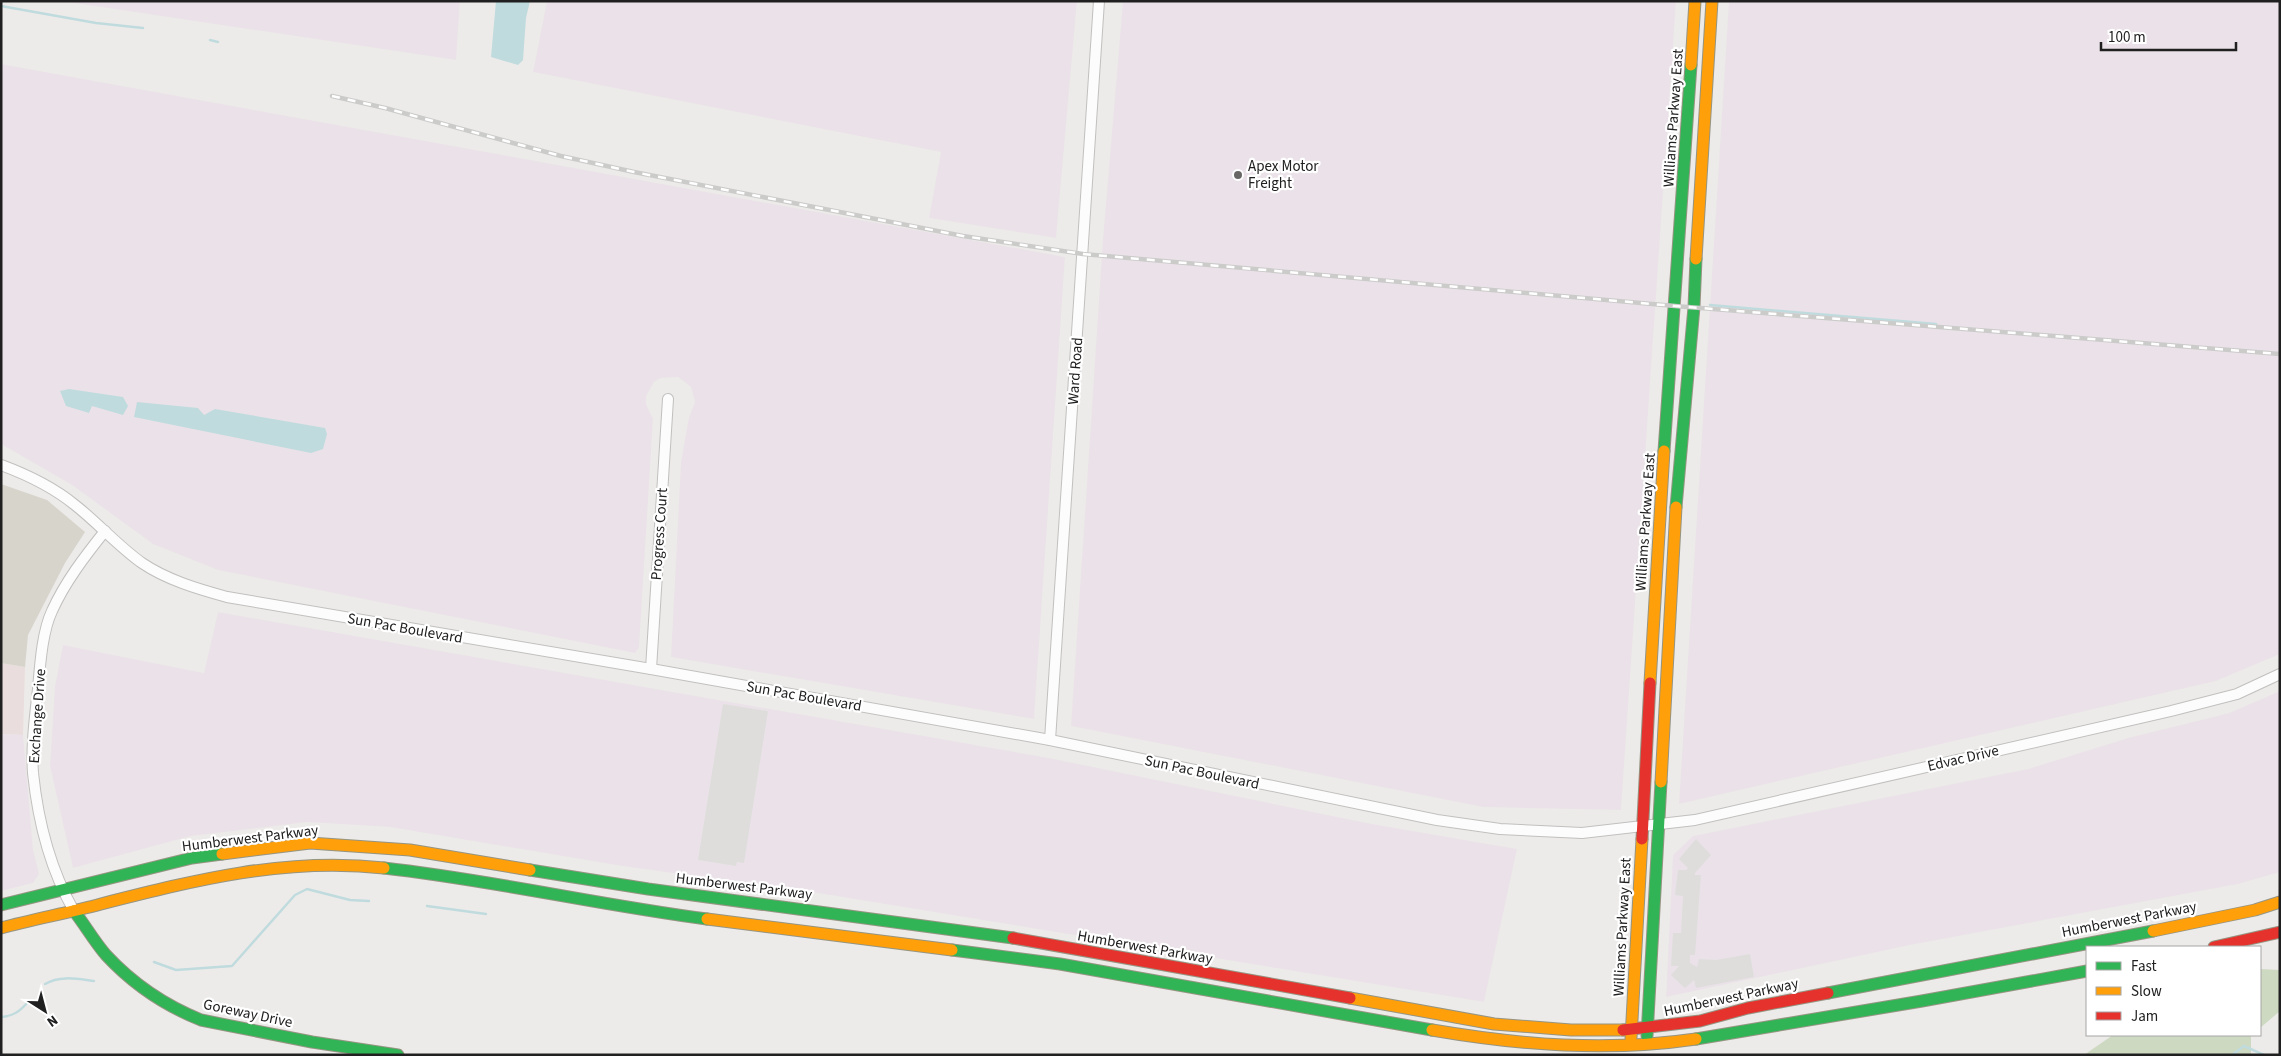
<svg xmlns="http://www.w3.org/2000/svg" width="2281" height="1056" viewBox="0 0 2281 1056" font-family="'Source Sans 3',sans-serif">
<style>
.commercial{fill:#eadddd}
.industrial{fill:#eae2e8}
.construction{fill:#d6d4cb}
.forest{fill:#cdd9c1}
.parking{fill:#dedddc}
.water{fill:#c0dbde}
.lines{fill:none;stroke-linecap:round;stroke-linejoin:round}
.stream{stroke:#c0dbde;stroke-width:2.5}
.street-casing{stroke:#c1c0bf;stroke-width:12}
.fast-casing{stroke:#969583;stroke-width:13}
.slow-casing{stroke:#969583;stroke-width:13}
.jam-casing{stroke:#969583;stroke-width:13}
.street{stroke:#fcfcfc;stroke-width:10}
.fast{stroke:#30b455;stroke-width:11}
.slow{stroke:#ff9f0a;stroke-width:11}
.jam{stroke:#e5322d;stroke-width:11}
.rail-casing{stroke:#cbcbca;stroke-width:4.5}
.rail{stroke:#fff;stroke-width:2.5;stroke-dasharray:8;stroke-linecap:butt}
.poi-dot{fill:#686766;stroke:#fff;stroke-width:2}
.labels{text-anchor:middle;stroke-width:4.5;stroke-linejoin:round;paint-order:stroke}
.street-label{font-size:15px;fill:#202020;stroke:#fff}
.poi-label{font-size:15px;fill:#202020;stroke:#fff;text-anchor:start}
</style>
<rect width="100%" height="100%" fill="#edebe9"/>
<path class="commercial" d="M1,663L25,667L23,735L1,734Z"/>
<g class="industrial">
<path d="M61,1H460L456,60Z"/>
<path d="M547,1H1077L1056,238L929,218L941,152L533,72Z"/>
<path d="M1123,1H1676L1621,810L1483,807L1071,726L1103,239Z"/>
<path d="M1729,1H2280V654L2216,681L1679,804Z"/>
<path d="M1,64L1065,257L1034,719L671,657L681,462L689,417L695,402L691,387L678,377L661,378L654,382L646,396V404L653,419L639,648L635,653L218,570L153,544L72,485L1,444Z"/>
<path d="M218,612L1049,758L1372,824L1517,849L1484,1002L824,894L622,866L390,827L307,822L191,836L73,868L50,766L55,686L63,645L204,673Z"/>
<path d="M2280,691V872L2238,884L1910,945L1666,997L1673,855L1693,836L2028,769L2128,738L2229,713Z"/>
<path d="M1,734L23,735L33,849L39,874L33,883L1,891Z"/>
</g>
<path class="construction" d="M1,484L47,500L85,532L65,563L28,635L25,667L1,663Z"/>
<g class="forest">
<path d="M2260,969L2280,970V1011L2260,1028Z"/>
<path d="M2113,1035H2251V1055H2084Z"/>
</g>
<g class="parking">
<path d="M723,704L768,711L744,863L737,862L736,866L698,860Z"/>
<path d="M1696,839L1711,855L1695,873V875H1701L1695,955H1690V963L1697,967L1699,959L1716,960L1750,954L1754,977L1696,988L1694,980L1685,988L1671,975L1679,966H1671L1673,933H1681L1683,896L1675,895L1678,870H1686L1688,868L1679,859Z"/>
</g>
<g class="water">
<path d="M496,1H530L526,18L523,60L518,65L491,57Z"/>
<path d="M69,389L123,397L128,406L123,415L92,406L89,413L66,406L60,391Z"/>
<path d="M137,402L198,408L204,415L215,409L325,428L327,434L323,449L311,453L134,417Z"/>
</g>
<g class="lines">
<g class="stream">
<path d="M1,6L96,23L143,28"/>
<path d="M210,40L218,42"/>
<path d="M1710,305L1936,324"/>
<path d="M427,906L486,914"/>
<path d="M154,962L176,970L232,966L295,895L307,889L350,900L369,901"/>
<path d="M45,984C60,975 78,979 94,981"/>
<path d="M1,1017C14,1016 20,1011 28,1002"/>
<path d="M2232,1055L2244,1046L2264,1055"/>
</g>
<g class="street-casing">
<g id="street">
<path d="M1,465C28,475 53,487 75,505C98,523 118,546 142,563C167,580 198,589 227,597L651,669L1050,740L1437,820L1500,829L1582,833L1695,820L2171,711L2237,694L2280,674"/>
<path d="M651,669L668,399"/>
<path d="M1050,740L1099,1"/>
<path d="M74,911C50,869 38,821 33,773C31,746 35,716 38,689C40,666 42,632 52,611C65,582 85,556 105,531"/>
</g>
</g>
<g class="fast-casing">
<g id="fast">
<path d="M1664,451L1691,65"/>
<path d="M1676,507L1694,307L1696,259"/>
<path d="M384,868C492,880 599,905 707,919"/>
<path d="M530,870L648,889L1013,938"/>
<path d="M1,905L192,858L222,854"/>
<path d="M74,911C85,925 94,941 106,955C132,983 166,1006 201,1020L312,1042L398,1055"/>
<path d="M952,950L1060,964L1432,1030"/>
<path d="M1828,993L2153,931"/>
<path d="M1647,1036L1661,782"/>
<path d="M1696,1039L1922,1001L2087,971"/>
</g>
</g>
<g class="slow-casing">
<g id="slow">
<path d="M1691,65L1695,1"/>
<path d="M1696,259L1712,1"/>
<path d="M1650,683L1664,451"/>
<path d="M1661,782L1676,507"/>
<path d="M222,854L310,843L410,850L530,870"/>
<path d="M707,919L952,950"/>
<path d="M1,928C34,919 68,913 101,904C195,880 286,857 384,868"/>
<path d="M2153,931L2255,910L2280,902"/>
<path d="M1350,998L1494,1024L1571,1030H1623"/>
<path d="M1432,1030C1520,1045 1607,1052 1696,1039"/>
<path d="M1631,1038L1642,839"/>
</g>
</g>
<g class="jam-casing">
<g id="jam">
<path d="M1642,839L1650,683"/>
<path d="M1013,938L1350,998"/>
<path d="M2214,947L2280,932"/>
<path d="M1623,1030L1700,1021L1748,1008L1828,993"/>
</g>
</g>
<use href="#street" class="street"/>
<use href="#fast" class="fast"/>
<use href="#slow" class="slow"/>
<use href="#jam" class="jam"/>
<g class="rail-casing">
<path id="rail" d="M332,96L385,108L561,156L634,172L963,236L1083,254L1675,306L2280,354"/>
</g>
<use href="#rail" class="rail"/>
</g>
<circle class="poi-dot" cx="1238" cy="175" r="5"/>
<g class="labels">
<g class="street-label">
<text transform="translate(1673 118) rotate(-86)" y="5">Williams Parkway East</text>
<text transform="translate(1075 371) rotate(-86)" y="5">Ward Road</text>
<text transform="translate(1645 522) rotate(-86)" y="5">Williams Parkway East</text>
<text transform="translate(659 534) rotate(-86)" y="5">Progress Court</text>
<text transform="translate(405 628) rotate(10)" y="5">Sun Pac Boulevard</text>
<text transform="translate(804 696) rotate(10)" y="5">Sun Pac Boulevard</text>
<text transform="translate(37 716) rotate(-86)" y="5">Exchange Drive</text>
<text transform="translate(1963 758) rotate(-13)" y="5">Edvac Drive</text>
<text transform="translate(1202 772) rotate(12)" y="5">Sun Pac Boulevard</text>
<text transform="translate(250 838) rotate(-7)" y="5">Humberwest Parkway</text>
<text transform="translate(744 886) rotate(7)" y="5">Humberwest Parkway</text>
<text transform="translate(2129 919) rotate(-11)" y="5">Humberwest Parkway</text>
<text transform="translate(1622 927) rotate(-87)" y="5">Williams Parkway East</text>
<text transform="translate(1145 947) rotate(10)" y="5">Humberwest Parkway</text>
<text transform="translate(1731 997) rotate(-12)" y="5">Humberwest Parkway</text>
<text transform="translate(248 1013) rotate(12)" y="5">Goreway Drive</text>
</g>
<g class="poi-label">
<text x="1248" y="171">Apex Motor<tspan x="1248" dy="17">Freight</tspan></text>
</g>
</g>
<rect width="2281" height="1056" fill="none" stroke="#202020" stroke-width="5"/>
<rect x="2086" y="946" width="175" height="90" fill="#ffffff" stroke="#a6a6a6"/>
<rect x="2096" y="962" width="25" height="8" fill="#30b455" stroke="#a6a6a6"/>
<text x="2131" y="971" font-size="15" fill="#202020">Fast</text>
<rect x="2096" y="987" width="25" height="8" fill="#ff9f0a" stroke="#a6a6a6"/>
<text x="2131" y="996" font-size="15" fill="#202020">Slow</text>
<rect x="2096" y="1012" width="25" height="8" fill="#e5322d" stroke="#a6a6a6"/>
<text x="2131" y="1021" font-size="15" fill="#202020">Jam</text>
<g transform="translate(45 1011) rotate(144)" stroke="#ffffff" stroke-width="4" paint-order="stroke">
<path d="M0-4L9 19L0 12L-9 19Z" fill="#202020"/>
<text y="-8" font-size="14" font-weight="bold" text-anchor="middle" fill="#202020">N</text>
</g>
<path d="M2101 42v8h135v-8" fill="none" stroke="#202020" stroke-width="2.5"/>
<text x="2108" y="42" font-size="15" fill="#202020" stroke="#ffffff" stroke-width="4" paint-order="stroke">100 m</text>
</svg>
